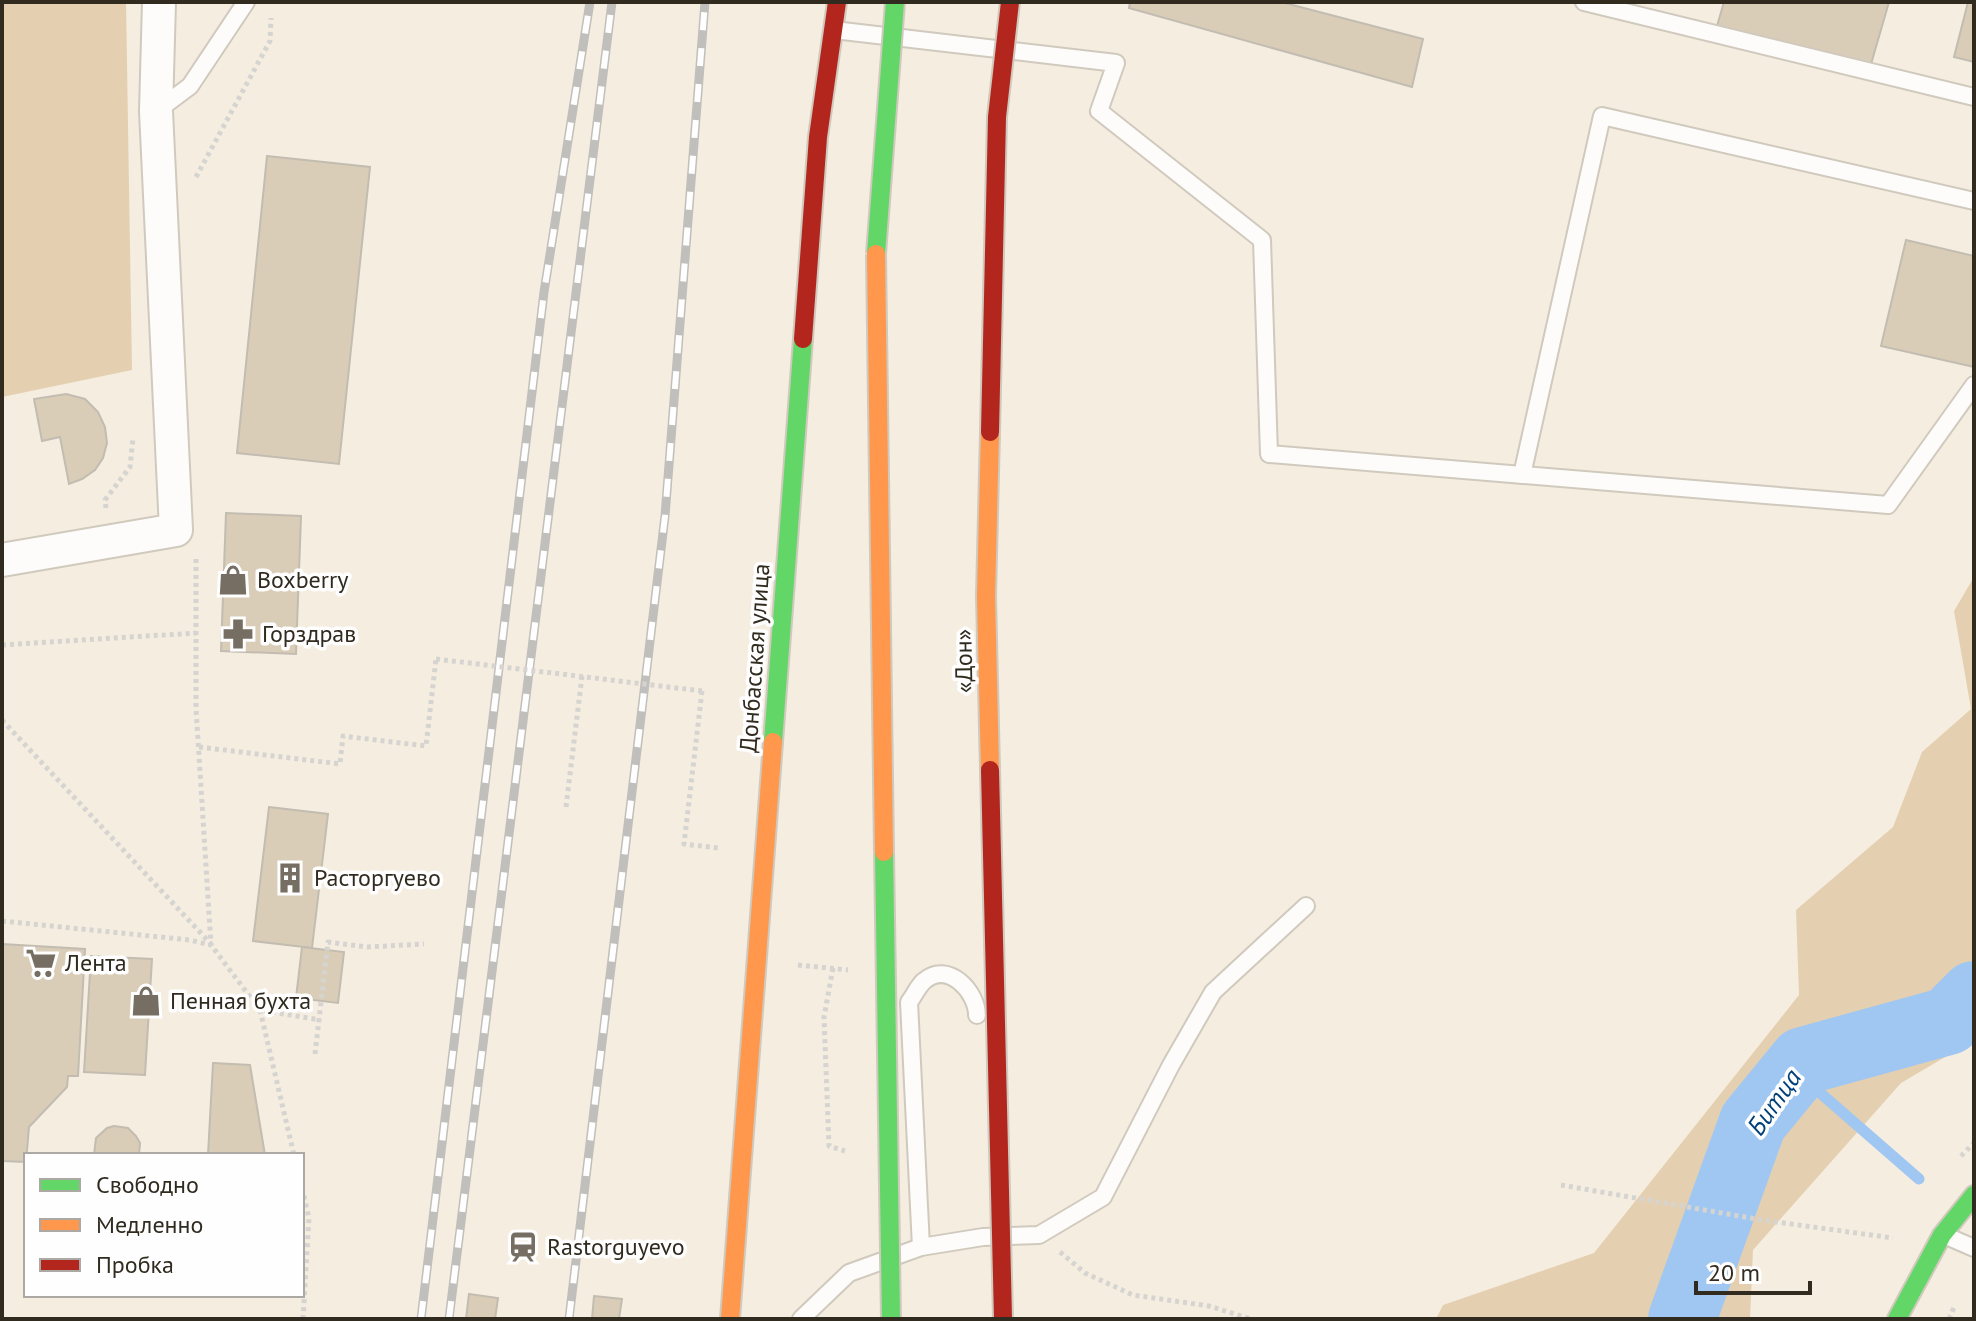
<svg xmlns="http://www.w3.org/2000/svg" width="1976" height="1321" viewBox="0 0 1976 1321" font-family="'PT Sans',sans-serif">
<style>
.green{fill:#e4d0b1}
.lines{fill:none;stroke-linecap:round;stroke-linejoin:round}
.stream{stroke:#a0c7f1;stroke-width:11}
.river{stroke:#a0c7f1;stroke-width:68}
.building{fill:#dacdb8;stroke:#c2bcb1;stroke-width:2}
.lane-casing{stroke:#d0c9bd;stroke-width:20}
.street-casing{stroke:#d0c9bd;stroke-width:36}
.fast-casing{stroke:#d0c9bd;stroke-width:22}
.slow-casing{stroke:#d0c9bd;stroke-width:22}
.jam-casing{stroke:#d0c9bd;stroke-width:22}
.path{stroke:#d6d4d0;stroke-width:5;stroke-dasharray:4 4;stroke-linecap:butt}
.lane{stroke:#fefcfa;stroke-width:16}
.street{stroke:#fefcfa;stroke-width:32}
.fast{stroke:#63d668;stroke-width:18}
.slow{stroke:#ff974d;stroke-width:18}
.jam{stroke:#b3261e;stroke-width:18}
.rail-casing{stroke:#c1bfbb;stroke-width:9}
.rail{stroke:#fefefe;stroke-width:6;stroke-dasharray:18;stroke-linecap:butt}
.fast-bridge-casing{stroke:#d0c9bd;stroke-width:22;stroke-linecap:butt}
.slow-bridge-casing{stroke:#d0c9bd;stroke-width:22;stroke-linecap:butt}
.jam-bridge-casing{stroke:#d0c9bd;stroke-width:22;stroke-linecap:butt}
.path-bridge{stroke:#d6d4d0;stroke-width:5;stroke-dasharray:4 4;stroke-linecap:butt}
.fast-bridge{stroke:#63d668;stroke-width:18}
.slow-bridge{stroke:#ff974d;stroke-width:18}
.jam-bridge{stroke:#b3261e;stroke-width:18}
.labels{text-anchor:middle;stroke-width:7;stroke-linejoin:round;paint-order:stroke}
.poi-label{font-size:24px;fill:#312a1f;stroke:#fefefe;text-anchor:start}
.street-label{font-size:24px;fill:#312a1f;stroke:#fefefe}
.water-label{font-size:26px;font-style:italic;fill:#00407a;stroke:#fefefe}
</style>
<rect width="100%" height="100%" fill="#f5ede0"/>
<g class="green">
<path d="M2,2H126L132,370L2,397Z"/>
<path d="M1974,577V1040L1901,1083L1753,1250L1750,1319H1436L1443,1305L1594,1253L1799,995L1796,910L1893,827L1922,752L1971,709L1954,611Z"/>
</g>
<g class="lines">
<path class="stream" d="M1795,1071L1919,1179"/>
<path class="river" d="M1682,1319L1753,1122L1803,1061L1948,1021L1974,995"/>
</g>
<g class="building">
<path d="M1130,2H1281L1423,39L1412,87L1129,8Z"/>
<path d="M1724,2H1889L1869,71L1717,26Z"/>
<path d="M1968,2H1974V62L1954,57Z"/>
<path d="M267,156L370,167L339,464L237,453Z"/>
<path d="M1906,240L1974,256V367L1881,346Z"/>
<path d="M66,394L85,399L98,412L105,427L107,443L103,458L95,470L82,479L69,484L60,437L42,441L34,399Z"/>
<path d="M226,513L301,516L296,654L221,651Z"/>
<path d="M269,807L328,814L312,948L253,941Z"/>
<path d="M2,944L85,949L78,1076H68L67,1087L29,1127L26,1162L2,1161Z"/>
<path d="M302,947L344,952L338,1003L296,998Z"/>
<path d="M91,956L152,959L145,1075L84,1072Z"/>
<path d="M213,1063L250,1065L265,1155H208Z"/>
<path d="M114,1126L128,1128L136,1136L140,1143L139,1155H94L96,1138L107,1128Z"/>
<path d="M469,1294L498,1298L495,1319H466Z"/>
<path d="M594,1296L622,1299L619,1319H592Z"/>
</g>
<g class="lines">
<g class="lane-casing">
<g id="lane">
<path d="M1584,2L1974,97"/>
<path d="M834,30L1116,63L1099,111L1262,240L1269,454L1888,505L1974,385"/>
<path d="M158,110L190,86L246,2"/>
<path d="M1522,475L1602,116L1974,201"/>
<path d="M1944,1235L1974,1248"/>
<path d="M921,1247L909,1002C914,996 918,986 924,981C948,960 977,992 977,1015"/>
<path d="M801,1319L849,1273L921,1247L983,1237L1039,1235L1103,1197L1171,1065L1213,992L1306,906"/>
</g>
</g>
<g class="street-casing">
<path id="street" d="M2,560L176,530L156,111L159,2"/>
</g>
<g class="fast-casing">
<g id="fast">
<path d="M773,742L803,339"/>
<path d="M1897,1319L1942,1235L1974,1195"/>
</g>
</g>
<g class="slow-casing">
<path id="slow" d="M730,1319L773,742"/>
</g>
<g class="jam-casing">
<path id="jam" d="M803,339L818,137L837,2"/>
</g>
<g class="path">
<path d="M196,177L270,41L271,18"/>
<path d="M106,508L105,500L130,467L133,438"/>
<path d="M196,559V708L211,945"/>
<path d="M2,645L196,633"/>
<path d="M702,691L684,844L718,848"/>
<path d="M2,720L211,944"/>
<path d="M199,747L340,764L343,736L426,746L436,659"/>
<path d="M566,807L582,676"/>
<path d="M2,921L190,940L211,945L260,1010L320,1020"/>
<path d="M798,965L848,970"/>
<path d="M833,968L824,1017L829,1146L845,1151"/>
<path d="M260,1010L294,1155"/>
<path d="M315,1054L328,942L367,947L424,944"/>
<path d="M1961,1156L1974,1143"/>
<path d="M1561,1185L1762,1220L1893,1238"/>
<path d="M302,1188L309,1218L303,1319"/>
<path d="M1060,1252L1085,1273L1133,1295L1209,1306L1251,1319"/>
<path d="M1949,1319L1955,1305"/>
</g>
<use href="#lane" class="lane"/>
<use href="#street" class="street"/>
<use href="#fast" class="fast"/>
<use href="#slow" class="slow"/>
<use href="#jam" class="jam"/>
<g class="rail-casing">
<g id="rail">
<path d="M421,1319L544,292L590,2"/>
<path d="M449,1319L612,2"/>
<path d="M569,1319L665,516L705,2"/>
</g>
</g>
<use href="#rail" class="rail"/>
<g class="fast-bridge-casing">
<g id="fast-bridge">
<path d="M876,254L895,2"/>
<path d="M884,852L891,1319"/>
</g>
</g>
<g class="slow-bridge-casing">
<g id="slow-bridge">
<path d="M876,254L884,852"/>
<path d="M990,432L986,596L990,770"/>
</g>
</g>
<g class="jam-bridge-casing">
<g id="jam-bridge">
<path d="M990,432L997,117L1010,2"/>
<path d="M990,770L1003,1319"/>
</g>
</g>
<path class="path-bridge" d="M436,659L702,691"/>
<use href="#fast-bridge" class="fast-bridge"/>
<use href="#slow-bridge" class="slow-bridge"/>
<use href="#jam-bridge" class="jam-bridge"/>
</g>
<defs>
<g id="shop-bare" transform="scale(2.4)"><path d="M-5-2.5h2.3a2.7 3.5 0 0 1 5.4 0H5L5.5 6h-11ZM-1.5-2.5h3a1.5 2.3 0 0 0-3 0Z" fill="#766e63" stroke="#fefefe" stroke-width="2.5" paint-order="stroke"/></g>
<g id="pharmacy-bare" transform="scale(2.4)"><path d="M-2-6h4v4h4v4h-4v4h-4v-4h-4v-4h4Z" fill="#766e63" stroke="#fefefe" stroke-width="2.5" paint-order="stroke"/></g>
<g id="building-bare" transform="scale(2.4)"><path d="M-4-6H4V6H1V3H-1V6H-4ZM-2.5-4.3h1.7v1.8h-1.7ZM.8-4.3h1.7v1.8H.8ZM-2.5-1h1.7V.8h-1.7ZM.8-1h1.7V.8H.8Z" fill="#766e63" stroke="#fefefe" stroke-width="2.5" paint-order="stroke"/></g>
<g id="supermarket-bare" transform="scale(2.4)"><path d="M-6-5.5h2.5l.6 2H6L4.5 2H-2.5L-4.4-4H-6ZM-1.5 3.2a1.3 1.3 0 1 0 .1 0ZM3 3.2a1.3 1.3 0 1 0 .1 0Z" fill="#766e63" stroke="#fefefe" stroke-width="2.5" paint-order="stroke"/></g>
<g id="station-bare" transform="scale(2.4)"><path d="M-3-6H3Q5-6 5-4V2Q5 4 3 4L4.5 6H3L1.5 4h-3L-3 6H-4.5L-3 4Q-5 4-5 2V-4Q-5-6-3-6ZM-3.5-4v3h7v-3ZM-3.5 1v1.5H-2V1ZM2 1v1.5H3.5V1Z" fill="#766e63" stroke="#fefefe" stroke-width="2.5" paint-order="stroke"/></g>
</defs>
<g fill-rule="evenodd">
<use href="#shop-bare" x="233" y="580"/>
<use href="#pharmacy-bare" x="238" y="634"/>
<use href="#building-bare" x="290" y="878"/>
<use href="#supermarket-bare" x="41" y="963"/>
<use href="#shop-bare" x="146" y="1001"/>
<use href="#station-bare" x="523" y="1247"/>
</g>
<g class="labels">
<g class="poi-label">
<text x="257" y="588">Boxberry</text>
<text x="262" y="642">Горздрав</text>
<text x="314" y="886">Расторгуево</text>
<text x="65" y="971">Лента</text>
<text x="170" y="1009">Пенная бухта</text>
<text x="547" y="1255">Rastorguyevo</text>
</g>
<g class="street-label">
<text transform="translate(755 658) rotate(-86)" y="8">Донбасская улица</text>
<text transform="translate(964 661) rotate(-91)" y="8">«Дон»</text>
</g>
<g class="water-label">
<text transform="translate(1774 1102) rotate(-55)" y="9">Битца</text>
</g>
</g>
<rect width="1976" height="1321" fill="none" stroke="#312a1f" stroke-width="8"/>
<rect x="24" y="1153" width="280" height="144" fill="#fefefe" stroke="#aca9a5" stroke-width="2"/>
<rect x="40" y="1179" width="40" height="12" fill="#63d668" stroke="#aca9a5" stroke-width="2"/>
<text x="96" y="1193" font-size="24" fill="#312a1f">Свободно</text>
<rect x="40" y="1219" width="40" height="12" fill="#ff974d" stroke="#aca9a5" stroke-width="2"/>
<text x="96" y="1233" font-size="24" fill="#312a1f">Медленно</text>
<rect x="40" y="1259" width="40" height="12" fill="#b3261e" stroke="#aca9a5" stroke-width="2"/>
<text x="96" y="1273" font-size="24" fill="#312a1f">Пробка</text>
<path d="M1696 1281v12h114v-12" fill="none" stroke="#312a1f" stroke-width="4"/>
<text x="1708" y="1281" font-size="24" fill="#312a1f" stroke="#fefefe" stroke-width="6" paint-order="stroke">20 m</text>
</svg>
